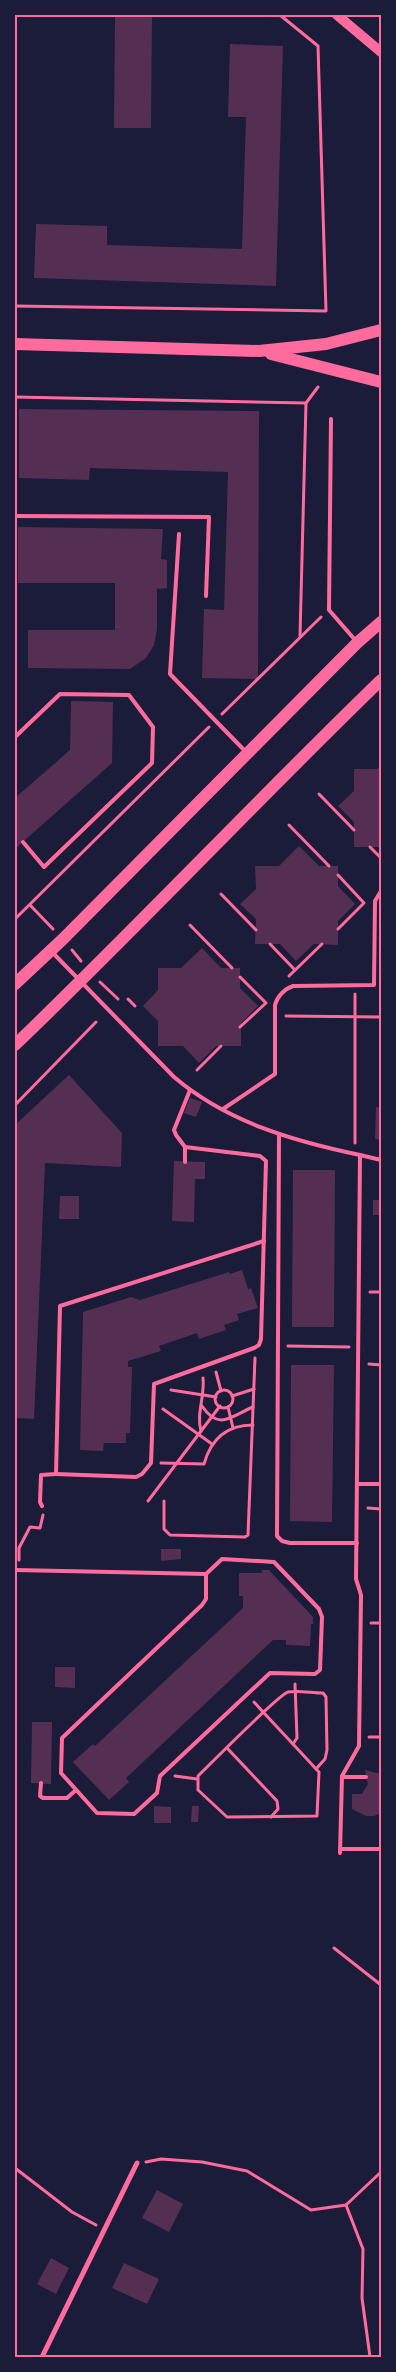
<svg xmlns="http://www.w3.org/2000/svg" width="396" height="2372" viewBox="0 0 396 2372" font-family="'PT Sans Narrow',sans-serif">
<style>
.building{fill:#542f53}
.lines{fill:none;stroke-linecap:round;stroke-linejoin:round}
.path{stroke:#ff6b9d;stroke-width:3}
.service{stroke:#ff6b9d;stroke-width:4}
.minor{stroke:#ff6b9d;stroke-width:5}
.secondary{stroke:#ff6b9d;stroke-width:10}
.primary{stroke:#ff6b9d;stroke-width:12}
.neatline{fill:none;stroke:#ff6b9d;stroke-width:2}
</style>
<rect width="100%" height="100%" fill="#1b1b3a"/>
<g class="building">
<path d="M115,15H152L151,128H114Z"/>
<path d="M230,44L283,46L276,286L34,278L36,224L107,226V245L242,249L246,117H228Z"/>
<path d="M19,409L259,411L258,679L202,678L204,609L224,610L228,472L90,468L89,480L19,478Z"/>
<path d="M18,527L163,529L161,559L167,560V588L157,589V629L154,645L146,658L130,669L28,668V630H115V583H18Z"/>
<path d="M71,701L113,702L112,763L17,847L15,844V798L70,750Z"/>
<path d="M381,765V850L378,847H354V822L338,806L354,791V769H377Z"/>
<path d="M299,846L319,866H338V886L355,904L338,921V945L314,944L296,961L280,944H255L256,919L240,904L256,889L255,866H279Z"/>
<path d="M202,948L221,968H240V988L258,1006L241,1023V1046H216L199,1063L183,1046H158V1021L143,1006L158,990V968H181Z"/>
<path d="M69,1075L122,1133L121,1167L45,1163L34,1419L15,1418V1125Z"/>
<path d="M190,1098L202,1102L196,1117L184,1113Z"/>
<path d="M376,1107L381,1108V1140L375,1139Z"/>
<path d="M174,1161L205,1162V1179H195L194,1222L172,1221Z"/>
<path d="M293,1170H335L334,1327H292Z"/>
<path d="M60,1196H79V1219H59Z"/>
<rect x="373" y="1200" width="8" height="15"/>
<path d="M242,1270L248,1289L251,1288L258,1308L237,1314L239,1320L224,1325L226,1330L199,1339L197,1333L159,1346L161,1351L128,1361V1367H132L130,1433H126V1443H104L103,1451L80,1450L83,1312L131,1297L140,1300L229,1272L230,1274Z"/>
<path d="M291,1365H334L332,1522L290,1521Z"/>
<path d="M161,1549H181V1559L161,1561Z"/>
<path d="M262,1570H269L313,1617V1624H311L310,1646L286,1645V1640H273L126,1778L129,1782L109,1800L73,1762L93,1744L95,1746L243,1608V1596H239V1573H262Z"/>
<path d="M55,1667H75V1688L55,1687Z"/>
<path d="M32,1722H52L51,1784L31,1783Z"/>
<path d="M365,1770L381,1774V1813L374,1816H366L352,1809V1794H362L368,1784Z"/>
<path d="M154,1806L171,1807V1823H154Z"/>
<path d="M192,1806H199L198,1822H191Z"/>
<path d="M157,2190L183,2204L169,2232L142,2218Z"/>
<path d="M51,2258L69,2268L56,2294L37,2284Z"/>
<path d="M124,2263L159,2279L147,2304L112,2288Z"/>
</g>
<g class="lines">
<g class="path">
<path d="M15,306L326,311L318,46L280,15"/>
<path d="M15,397L306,403"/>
<path d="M300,636L306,403L318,387"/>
<path d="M222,714L321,617"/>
<path d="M319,794L354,830"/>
<path d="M289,825L329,866"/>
<path d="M370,847L381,858"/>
<path d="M338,875L364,903L338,929"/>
<path d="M221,894L256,930"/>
<path d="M30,905L53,929"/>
<path d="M15,919L209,727"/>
<path d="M190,925L232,968"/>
<path d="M270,944L295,970"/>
<path d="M72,950L81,961"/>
<path d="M289,976L322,944"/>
<path d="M240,977L266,1003L240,1027"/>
<path d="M100,982L118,999"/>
<path d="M381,992V1017"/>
<path d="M128,999L135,1006"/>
<path d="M286,1016L381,1017"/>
<path d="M197,1070L221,1046"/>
<path d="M15,1105L96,1022"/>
<path d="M355,1143V994"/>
<path d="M370,1292H381"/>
<path d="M288,1346L349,1347"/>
<path d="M369,1364L381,1365"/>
<path d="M216,1372L221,1391"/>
<path d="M171,1390L216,1397"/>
<circle cx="224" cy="1399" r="9"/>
<path d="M232,1396L254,1389"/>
<path d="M202,1406C219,1432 233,1415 253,1407"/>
<path d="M228,1407L233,1428"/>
<path d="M163,1409L212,1444"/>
<path d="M201,1431C196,1414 205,1397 203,1378"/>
<path d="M161,1463L204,1464C211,1439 227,1425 253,1425"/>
<path d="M148,1501L220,1406"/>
<path d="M164,1501V1529L170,1535L245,1537L248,1535L255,1358"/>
<path d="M368,1508L381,1509"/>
<path d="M19,1560V1548L30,1527L40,1528L43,1515"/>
<path d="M371,1623H381"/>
<path d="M254,1702C274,1724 295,1746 316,1769L319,1772L317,1816L227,1817L198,1790V1776C210,1764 280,1694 288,1692C298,1690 312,1693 323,1693L326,1697L327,1750L325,1759L316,1769"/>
<path d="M369,1737H381"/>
<path d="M293,1744L297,1738L295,1684"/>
<path d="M227,1748L277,1801L278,1809L271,1817"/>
<path d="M175,1776L197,1779"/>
<path d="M334,1948L381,1985"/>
<path d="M146,2162L161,2159L202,2162L247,2171L311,2210L346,2205L381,2172"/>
<path d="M15,2168L72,2212L96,2225"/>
<path d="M346,2205L363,2249L362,2298L370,2357"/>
</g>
<g class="service">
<path d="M331,419L329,610L356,641"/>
<path d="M15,516L209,517L206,596"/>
<path d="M179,534L170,674L245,751"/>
<path d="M15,737L60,694L129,695L153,727L152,763L44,867L23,842"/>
<path d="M53,953L174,1077C227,1122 293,1141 360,1155L356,1579L361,1595L359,1746L342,1776L340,1853"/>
<path d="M223,1109L275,1074V1005C277,997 284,989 293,986L374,985L375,901L381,891"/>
<path d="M279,1135L277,1536L282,1541L290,1543H357"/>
<path d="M360,1155L381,1160"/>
<path d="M185,1162V1147"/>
<path d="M56,1474L136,1477L142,1474L151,1463L154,1384L254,1348L259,1345L261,1339L266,1161L260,1156L185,1147L176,1135L174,1130L190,1090"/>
<path d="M357,1484H381"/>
<path d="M42,1506L40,1502L41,1475L56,1474L60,1306L264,1241"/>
<path d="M222,1559L274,1562L319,1609L322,1617L320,1670L315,1674L270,1673L160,1776L157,1793L134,1814L97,1813L61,1773L62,1738L202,1605L206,1599V1574Z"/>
<path d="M15,1570L206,1574"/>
<path d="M342,1777H366"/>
<path d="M41,1783L40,1796L43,1798H67L76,1790"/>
<path d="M341,1849H381"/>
</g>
<path class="minor" d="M42,2357L137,2163"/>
<path class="secondary" d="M337,15L381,52"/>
<g class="primary">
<path d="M15,344L259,351L326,344L381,330"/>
<path d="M271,354L381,382"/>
<path d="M15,984L63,939L357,643L381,622"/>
<path d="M15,1045C139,926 257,800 381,680"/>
</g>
</g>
<rect width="396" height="2372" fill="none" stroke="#1b1b3a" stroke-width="32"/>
<rect x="16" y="16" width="364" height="2340" class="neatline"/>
</svg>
